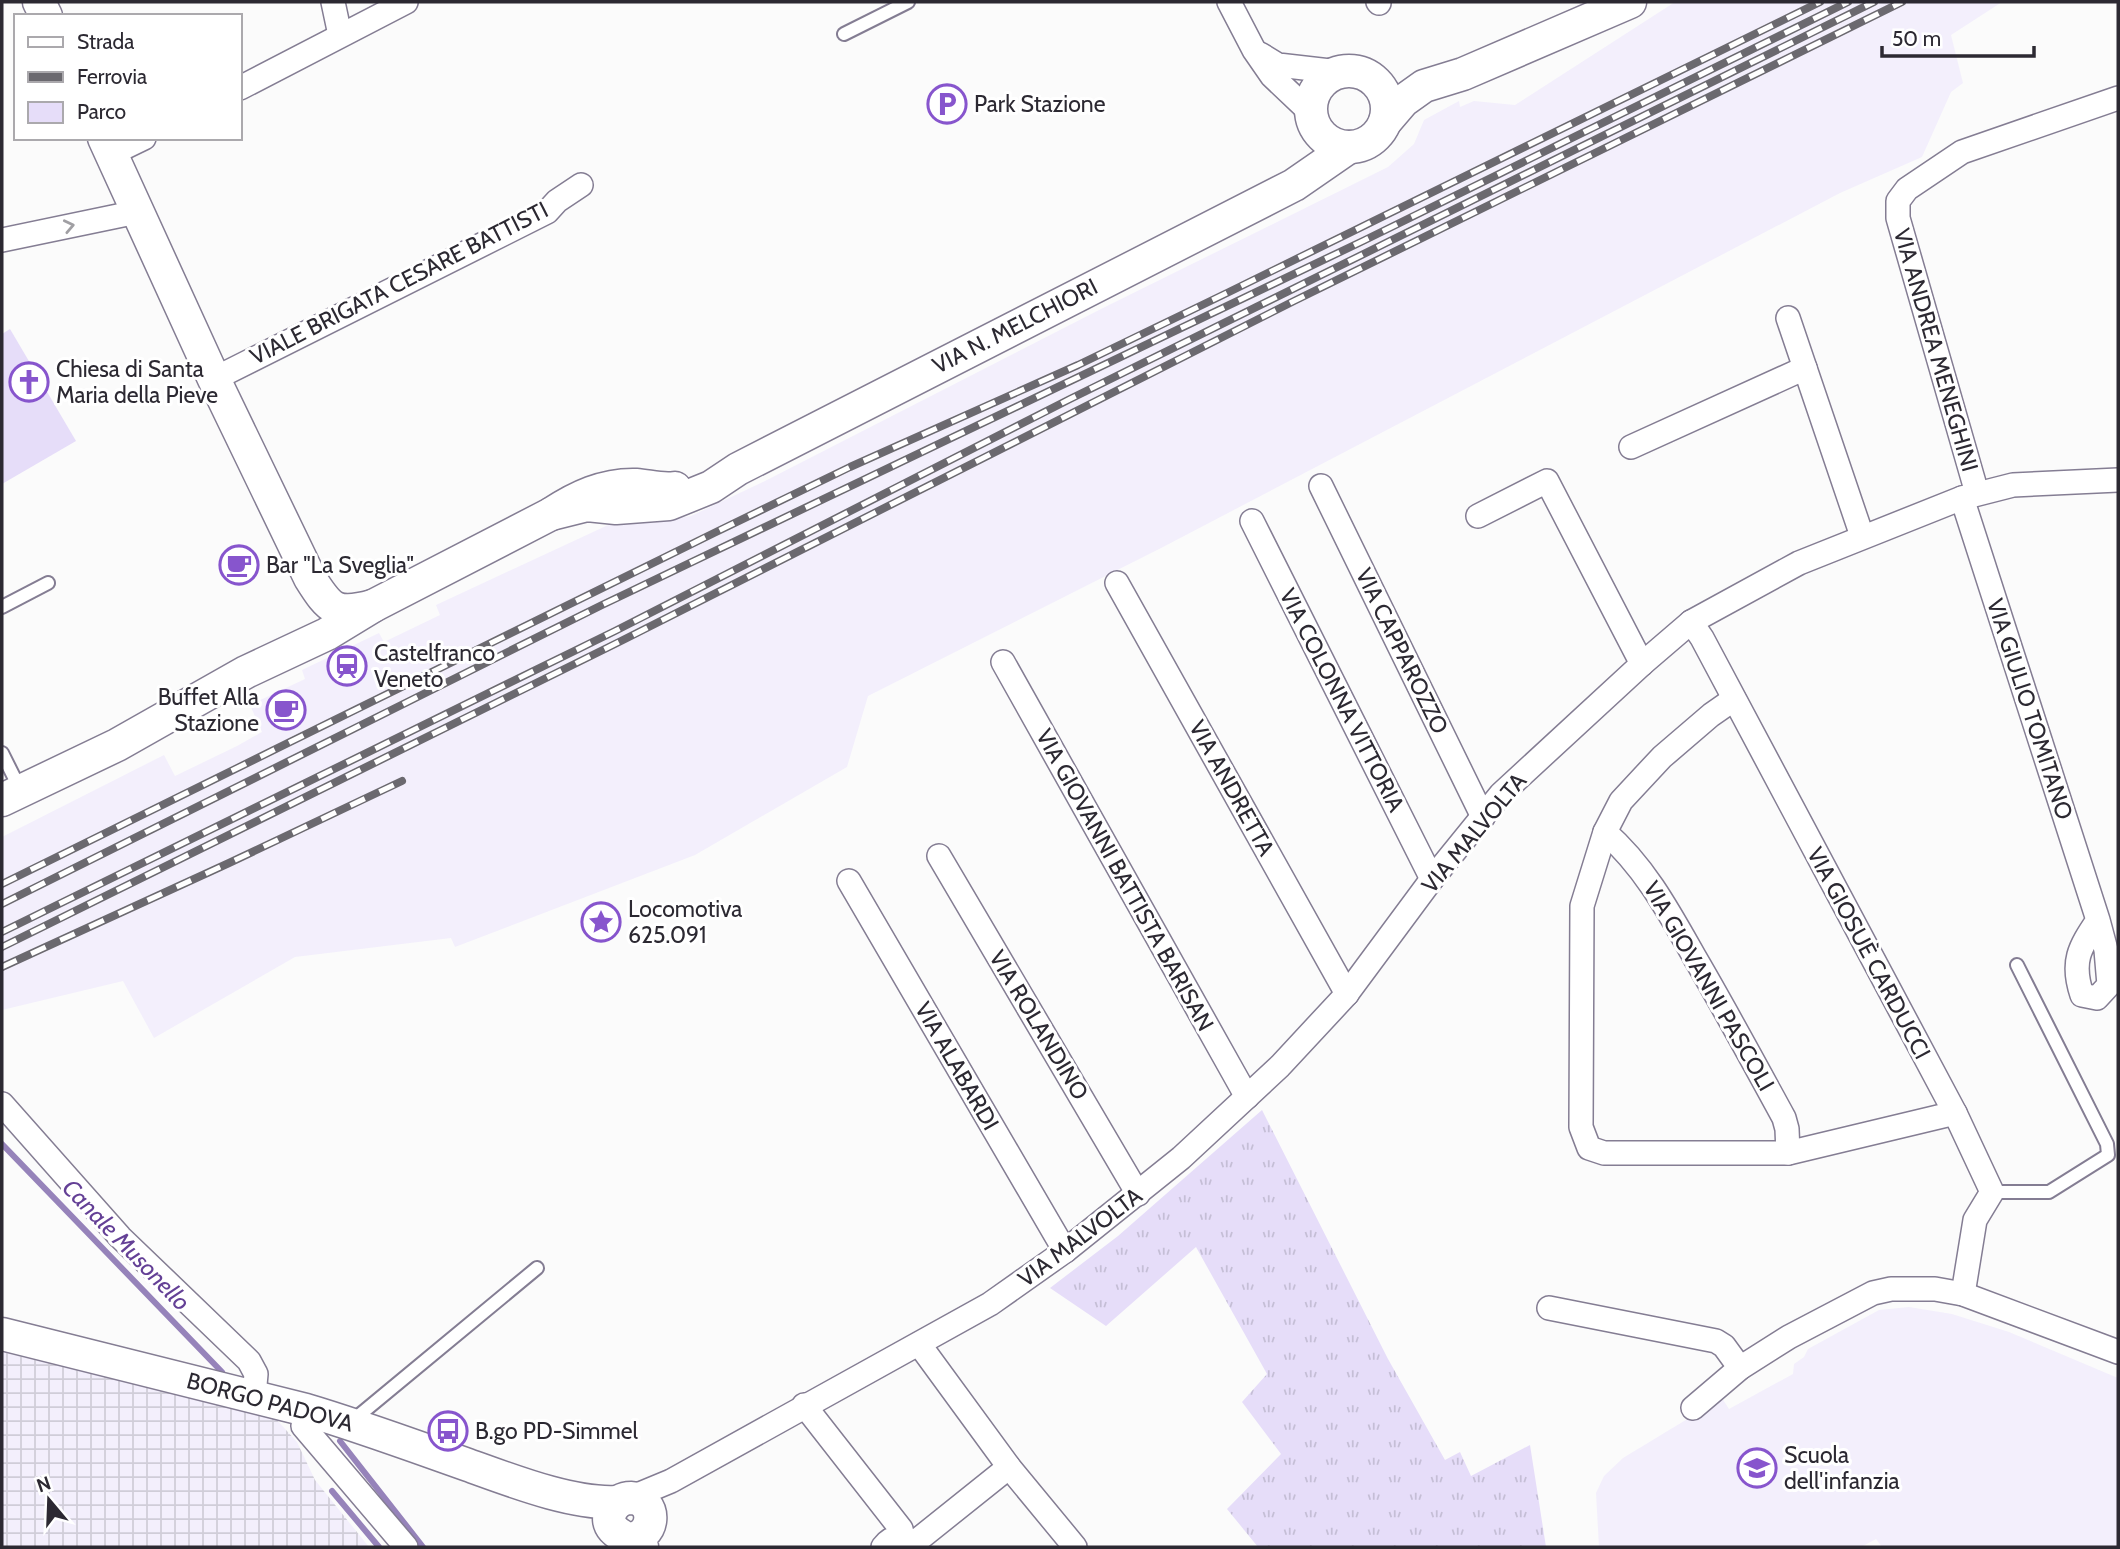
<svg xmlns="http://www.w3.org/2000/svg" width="2120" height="1549" viewBox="0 0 2120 1549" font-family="Cabin,sans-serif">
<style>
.built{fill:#f3effc}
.industrial{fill:url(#industrial-grid)}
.grass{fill:url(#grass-tufts)}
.park{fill:#e6ddf9}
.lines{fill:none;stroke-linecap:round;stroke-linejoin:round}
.stream{stroke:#9683ba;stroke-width:6}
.lane-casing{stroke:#847d93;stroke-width:16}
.street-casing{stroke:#847d93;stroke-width:26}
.secondary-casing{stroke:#847d93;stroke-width:35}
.lane{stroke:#fff;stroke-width:12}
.street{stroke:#fff;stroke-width:23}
.secondary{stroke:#fff;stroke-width:32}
.rail-casing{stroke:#6b696f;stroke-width:8}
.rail{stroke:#fff;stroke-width:5;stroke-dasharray:16;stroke-linecap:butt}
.oneway{stroke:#a09fa3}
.labels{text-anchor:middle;stroke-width:6;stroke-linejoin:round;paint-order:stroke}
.poi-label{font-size:23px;fill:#2c2932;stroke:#fff;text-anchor:start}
.street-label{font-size:23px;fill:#2c2932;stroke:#fff}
.water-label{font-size:24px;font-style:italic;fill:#644096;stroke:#fff}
</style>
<defs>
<pattern id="industrial-grid" width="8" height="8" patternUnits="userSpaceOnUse" patternTransform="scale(1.75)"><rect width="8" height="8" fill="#f3effc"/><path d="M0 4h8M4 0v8" fill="none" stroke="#d0cdd8"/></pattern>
<pattern id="grass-tufts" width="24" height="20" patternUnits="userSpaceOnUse" patternTransform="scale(1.75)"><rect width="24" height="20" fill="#e6ddf9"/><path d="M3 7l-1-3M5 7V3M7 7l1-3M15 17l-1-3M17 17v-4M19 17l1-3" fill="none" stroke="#c5bed6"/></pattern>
</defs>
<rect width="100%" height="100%" fill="#fbfbfb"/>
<g class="built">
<path d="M1675,2H2002L1951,35L1963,83L1951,92L1922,157L1840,193L1163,547L868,696L847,767L695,855L455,947L451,938L295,957L154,1038L123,981L2,1010V837L164,755L175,776L237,746L262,732L250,705L305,679L302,670L379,633L384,642L440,615L436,605L606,526L622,520L650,523L691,516L765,481L1101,309L1388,167L1414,144L1424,120L1459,101L1460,107L1474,101L1515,105Z"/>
<path d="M1909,1307L1952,1314L2009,1332L2118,1378V1547H1882L1876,1539L1861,1547H1599L1596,1493L1604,1476L1623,1458L1722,1398L1729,1409L1793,1374L1794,1364L1804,1357L1808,1349L1879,1310Z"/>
</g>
<path class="industrial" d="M2,1352L276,1419L297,1442L315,1480L369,1547H2Z"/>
<path class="grass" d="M1262,1110L1388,1359L1445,1460L1460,1452L1471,1476L1530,1445L1546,1547H1258L1227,1509L1281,1454L1242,1402L1267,1374L1196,1247L1106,1326L1050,1288L1118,1236Z"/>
<path class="park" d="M10,329L76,441L2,484V334Z"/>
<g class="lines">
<g class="stream">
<path d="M2,1144L222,1372"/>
<path d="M340,1441L423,1547"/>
<path d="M332,1491L379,1547"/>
</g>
<g class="lane-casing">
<g id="lane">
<path d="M844,34L908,2"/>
<path d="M2,607L48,583"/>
<path d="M2,753L21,791"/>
<path d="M1992,1192H2049L2108,1155L2107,1144L2017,965"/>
<path d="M351,1422L537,1268"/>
</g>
</g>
<g class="street-casing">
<g id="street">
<path d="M333,2L340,35"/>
<path d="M1229,2L1254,50L1272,76L1311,113"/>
<path d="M1378,2L1379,3"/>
<path d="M1260,54L1278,65L1339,72"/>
<path d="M240,88L406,2"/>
<path d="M111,154L144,138"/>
<path d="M2,240L137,212"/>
<path d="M1788,318L1862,536"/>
<path d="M214,379L547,212L557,201L581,185"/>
<path d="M1631,447L1805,368"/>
<path d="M1321,486L1483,817"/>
<path d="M1977,493L1898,218V201L1907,189L1962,152L2118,98"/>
<path d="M1962,498L2098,920C2079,948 2071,962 2082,995L2097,998L2109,985L2106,950L2098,920"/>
<path d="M1478,516L1547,481L1642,664"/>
<path d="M1252,521L1432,879"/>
<path d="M1117,583L1347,994"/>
<path d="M1691,622L1702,638L1955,1113L1992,1192L1975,1220L1963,1294"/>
<path d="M1003,662L1247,1097"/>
<path d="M1734,699L1711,715L1662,757L1621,801L1605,832L1582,906L1581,1127L1589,1148L1604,1153H1788L1955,1113"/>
<path d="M1605,832C1645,867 1669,912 1695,958C1726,1011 1755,1065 1784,1118L1787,1129L1788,1153"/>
<path d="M939,856L1138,1194"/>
<path d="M849,881L1065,1251"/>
<path d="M2,1104L120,1237L249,1361L256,1374L254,1396"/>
<path d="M1549,1308L1716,1341L1724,1346L1740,1368"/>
<path d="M919,1344L1009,1467L1075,1547"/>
<path d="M804,1405L901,1529L903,1537"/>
<path d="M1693,1408L1740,1368L1789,1337L1873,1293L1891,1289H1935L1963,1294L2118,1352"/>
<path d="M306,1410L303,1426L406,1547"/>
<path d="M630,1498L671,1481L990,1304L1065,1251L1181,1158L1280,1066L1346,995L1432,879L1501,794L1642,664L1691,622L1799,563L1962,498L2013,485L2118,480"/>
<path d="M914,1543L1009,1467"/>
<path d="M883,1547C892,1535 904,1535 915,1545"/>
</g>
</g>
<g class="secondary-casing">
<g id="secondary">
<path d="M39,2L46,16"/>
<circle cx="1349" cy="109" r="38"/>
<path d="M1385,122L1403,101L1424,86L1463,74L1630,2"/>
<path d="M104,138L214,379L310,578C330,610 336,616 373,606"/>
<path d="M551,514L587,505L616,508L669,504L711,487L738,469L1294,185L1349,147"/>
<path d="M2,800L117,745L246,672L327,634L373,606L551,514C577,497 604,484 636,485C649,486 662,490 675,488"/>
<path d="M2,1334L306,1410C360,1426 414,1446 468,1465C510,1480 573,1505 618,1502"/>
<path d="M626,1539C657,1540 658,1499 631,1498C623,1498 616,1502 612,1509C600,1531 628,1538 642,1547"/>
</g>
</g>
<use href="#lane" class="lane"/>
<use href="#street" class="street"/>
<use href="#secondary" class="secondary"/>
<g class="rail-casing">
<g id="rail">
<path d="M2,884L714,533L850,467L1078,365L1229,292L1820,2"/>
<path d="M2,904L602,605L1365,240L1848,2"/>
<path d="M2,932L615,631L1070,399L1874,2"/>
<path d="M2,947L621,641L1294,301L1902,2"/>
<path d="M2,967L229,863L402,781"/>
</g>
</g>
<use href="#rail" class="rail"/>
</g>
<defs><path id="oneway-chevron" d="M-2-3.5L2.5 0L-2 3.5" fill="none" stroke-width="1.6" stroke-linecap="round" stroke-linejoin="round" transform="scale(1.75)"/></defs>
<use class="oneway" href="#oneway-chevron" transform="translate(69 226) rotate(-12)"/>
<defs>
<g id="parking-ring" transform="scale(2.0125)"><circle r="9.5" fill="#fff" stroke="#8755cd" stroke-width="1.5"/><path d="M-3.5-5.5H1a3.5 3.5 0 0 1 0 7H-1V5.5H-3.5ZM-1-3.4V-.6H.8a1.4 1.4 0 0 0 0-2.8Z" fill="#8755cd"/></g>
<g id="church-ring" transform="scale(2.0125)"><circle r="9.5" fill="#fff" stroke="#8755cd" stroke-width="1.5"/><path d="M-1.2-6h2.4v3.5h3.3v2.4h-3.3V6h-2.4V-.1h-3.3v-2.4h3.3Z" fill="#8755cd"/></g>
<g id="cafe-ring" transform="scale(2.0125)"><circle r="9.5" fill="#fff" stroke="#8755cd" stroke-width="1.5"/><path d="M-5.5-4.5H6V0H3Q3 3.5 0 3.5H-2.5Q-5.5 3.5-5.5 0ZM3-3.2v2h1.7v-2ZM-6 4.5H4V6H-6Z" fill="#8755cd"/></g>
<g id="station-ring" transform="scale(2.0125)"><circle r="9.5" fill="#fff" stroke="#8755cd" stroke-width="1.5"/><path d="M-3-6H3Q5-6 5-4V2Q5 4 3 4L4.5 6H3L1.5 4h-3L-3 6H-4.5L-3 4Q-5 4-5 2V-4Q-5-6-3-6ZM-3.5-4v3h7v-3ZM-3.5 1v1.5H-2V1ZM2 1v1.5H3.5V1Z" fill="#8755cd"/></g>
<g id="sight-ring" transform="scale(2.0125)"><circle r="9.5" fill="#fff" stroke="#8755cd" stroke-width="1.5"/><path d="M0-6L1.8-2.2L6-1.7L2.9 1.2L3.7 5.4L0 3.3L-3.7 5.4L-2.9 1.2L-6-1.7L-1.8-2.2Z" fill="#8755cd"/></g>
<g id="bus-ring" transform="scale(2.0125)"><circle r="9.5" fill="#fff" stroke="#8755cd" stroke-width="1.5"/><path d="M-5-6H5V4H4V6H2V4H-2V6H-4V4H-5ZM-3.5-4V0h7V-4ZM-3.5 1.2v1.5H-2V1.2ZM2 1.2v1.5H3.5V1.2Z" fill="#8755cd"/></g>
<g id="school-ring" transform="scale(2.0125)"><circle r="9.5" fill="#fff" stroke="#8755cd" stroke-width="1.5"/><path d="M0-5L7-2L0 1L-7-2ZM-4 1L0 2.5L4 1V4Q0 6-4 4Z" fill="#8755cd"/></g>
</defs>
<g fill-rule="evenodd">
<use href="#parking-ring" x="947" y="104"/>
<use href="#church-ring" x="29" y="382"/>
<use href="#cafe-ring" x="239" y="565"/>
<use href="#station-ring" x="347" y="666"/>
<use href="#cafe-ring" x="286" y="710"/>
<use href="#sight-ring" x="601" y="922"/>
<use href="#bus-ring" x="448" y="1431"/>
<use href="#school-ring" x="1757" y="1468"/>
</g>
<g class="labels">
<g class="poi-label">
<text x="974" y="112">Park Stazione</text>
<text x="56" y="377">Chiesa di Santa<tspan x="56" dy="26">Maria della Pieve</tspan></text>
<text x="266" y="573">Bar "La Sveglia"</text>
<text x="374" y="661">Castelfranco<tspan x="374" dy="26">Veneto</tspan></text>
<text x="259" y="705" text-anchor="end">Buffet Alla<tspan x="259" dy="26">Stazione</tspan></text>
<text x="628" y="917">Locomotiva<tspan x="628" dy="26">625.091</tspan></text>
<text x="475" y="1439">B.go PD-Simmel</text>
<text x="1784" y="1463">Scuola<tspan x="1784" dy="26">dell'infanzia</tspan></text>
</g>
<g class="street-label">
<text transform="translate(399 283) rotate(-27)" y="8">VIALE BRIGATA CESARE BATTISTI</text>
<text transform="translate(1015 326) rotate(-27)" y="8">VIA N. MELCHIORI</text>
<text transform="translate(1936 350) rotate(74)" y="8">VIA ANDREA MENEGHINI</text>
<text transform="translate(1402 651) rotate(64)" y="8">VIA CAPPAROZZO</text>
<text transform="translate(1342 700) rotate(63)" y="8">VIA COLONNA VITTORIA</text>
<text transform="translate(2030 709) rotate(72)" y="8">VIA GIULIO TOMITANO</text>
<text transform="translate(1232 788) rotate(61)" y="8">VIA ANDRETTA</text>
<text transform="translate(1474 833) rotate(-50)" y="8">VIA MALVOLTA</text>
<text transform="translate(1125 880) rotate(61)" y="8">VIA GIOVANNI BATTISTA BARISAN</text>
<text transform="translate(1869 953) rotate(62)" y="8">VIA GIOSUÈ CARDUCCI</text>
<text transform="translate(1709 986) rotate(60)" y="8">VIA GIOVANNI PASCOLI</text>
<text transform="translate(1039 1025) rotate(59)" y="8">VIA ROLANDINO</text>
<text transform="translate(957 1066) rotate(60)" y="8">VIA ALABARDI</text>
<text transform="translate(1080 1237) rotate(-37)" y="8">VIA MALVOLTA</text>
<text transform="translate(270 1402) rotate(15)" y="8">BORGO PADOVA</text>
</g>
<g class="water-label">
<text transform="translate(126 1245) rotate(46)" y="8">Canale Musonello</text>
</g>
</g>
<rect width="2120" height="1549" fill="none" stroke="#2c2932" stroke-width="7"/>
<rect x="14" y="14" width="228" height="126" fill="#ffffff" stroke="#aba9ad" stroke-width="2"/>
<rect x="28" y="37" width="35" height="10" fill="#ffffff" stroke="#aba9ad" stroke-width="2"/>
<text x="77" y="49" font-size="21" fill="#2c2932">Strada</text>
<rect x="28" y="72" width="35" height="10" fill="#6b696f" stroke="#aba9ad" stroke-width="2"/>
<text x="77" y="84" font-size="21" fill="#2c2932">Ferrovia</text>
<rect x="28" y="102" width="35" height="21" fill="#e6ddf9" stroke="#aba9ad" stroke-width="2"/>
<text x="77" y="119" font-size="21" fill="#2c2932">Parco</text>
<g transform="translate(49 1500) rotate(341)" stroke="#ffffff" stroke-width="5" paint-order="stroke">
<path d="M0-5L12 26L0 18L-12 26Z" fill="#2c2932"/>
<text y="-10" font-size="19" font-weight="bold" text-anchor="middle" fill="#2c2932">N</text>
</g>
<path d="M1882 46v10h152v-10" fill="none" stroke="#2c2932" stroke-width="3.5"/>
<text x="1892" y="46" font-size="21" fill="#2c2932" stroke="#ffffff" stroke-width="5" paint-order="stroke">50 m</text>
</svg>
